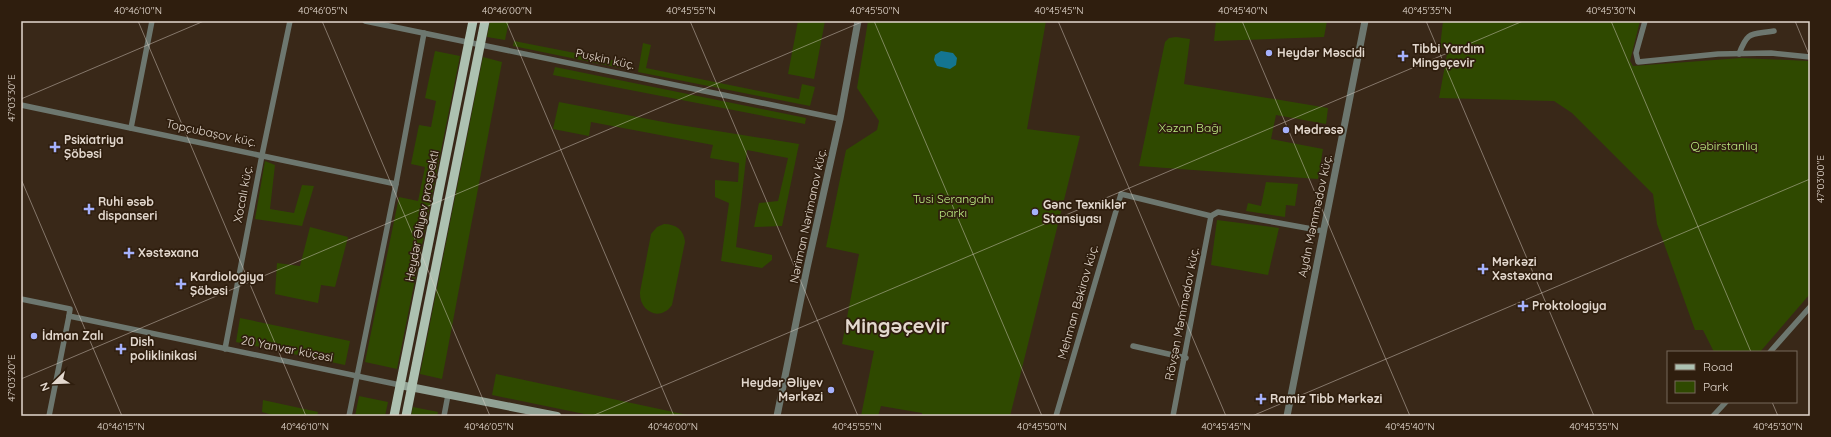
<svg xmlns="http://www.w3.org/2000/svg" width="1831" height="437" viewBox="0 0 1831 437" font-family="Quicksand,sans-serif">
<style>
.green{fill:#2f4900}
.water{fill:#147591}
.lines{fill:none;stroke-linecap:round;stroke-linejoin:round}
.minor{stroke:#6d776f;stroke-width:5.5}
.tertiary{stroke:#6d776f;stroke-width:7}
.secondary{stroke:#91a194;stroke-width:8}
.primary{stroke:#adc1b1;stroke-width:9}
.ticks{fill:none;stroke:#e3d8ce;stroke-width:1;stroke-opacity:0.45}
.poi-dot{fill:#a5b1fc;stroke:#2f1e0e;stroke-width:1.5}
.labels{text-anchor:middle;stroke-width:3.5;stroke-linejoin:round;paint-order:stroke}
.poi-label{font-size:12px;font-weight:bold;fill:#e3d8ce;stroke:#2f1e0e;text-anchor:start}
.street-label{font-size:12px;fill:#e3d8ce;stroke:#2f1e0e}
.park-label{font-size:12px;fill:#bded82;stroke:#2f1e0e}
.town-label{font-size:20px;font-weight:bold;fill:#e3d8ce;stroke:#2f1e0e}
.neatline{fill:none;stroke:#e3d8ce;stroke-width:1.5}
.ticks-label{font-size:10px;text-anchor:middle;fill:#e3d8ce}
</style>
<rect width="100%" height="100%" fill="#392818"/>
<g class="green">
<path d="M490,21H509L505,40L487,37Z"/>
<path d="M798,21H825L814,79L788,74Z"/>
<path d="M868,21H1046L1027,129L1080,136L1010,416H922V413L881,406L878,416H861L874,351L842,344L859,254L826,247L846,150L877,130L879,121L857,88Z"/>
<path d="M1216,21H1327L1324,37L1214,41Z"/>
<path d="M1443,21H1640L1630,61L1633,66L1741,58L1810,61V294L1760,352H1714L1703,330H1695L1657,224L1653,194L1572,113L1554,101L1439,98L1448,49L1440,47Z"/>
<path d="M1176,37L1190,39L1184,84L1328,108L1326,124L1276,115L1271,139L1323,149L1318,179L1139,166L1165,42L1169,38Z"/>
<path d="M514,41L621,62L620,68L513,46Z"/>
<path d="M643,43L651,45L646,68L799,99L802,84L815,87L810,106L638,72Z"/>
<path d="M435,51L460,56L397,369L365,362L399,197L418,201L425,167L411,164L419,125L431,127L436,101L425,98Z"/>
<path d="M483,57L502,62L442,379L420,374Z"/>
<path d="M555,67L806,118L805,124L553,75Z"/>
<path d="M559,102L674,124L799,144L782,226L754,227L759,203L778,201L788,158L747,150L736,247L772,255V260L762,268L721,261L729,203L715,197V180L738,182L739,163L710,158L713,145L591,122L589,136L553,129Z"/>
<path d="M265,161L275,165L270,209L294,213L302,185L314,186L302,226L255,219Z"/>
<path d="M1266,182L1298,184L1295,206L1286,205L1285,217L1246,211L1248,203L1261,206Z"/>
<path d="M1217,220L1279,228L1268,275L1211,265Z"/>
<path d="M664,224C676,224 684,230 685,242L672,305C660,322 639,312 640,292L651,234L657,227Z"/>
<path d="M310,227L348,237L335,287L321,285L318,303L275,294L277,263L300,266Z"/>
<path d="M240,318L350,341L345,365L236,342Z"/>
<path d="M496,374L692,416H594L492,395Z"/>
<path d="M359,396L388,402L385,416H355Z"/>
<path d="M263,400L318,412L317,416H276L262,412Z"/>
<path d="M413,407L438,412L437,416H411Z"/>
</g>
<path class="water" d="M941,51L953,53L957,58L956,65L950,69L937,66L934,60L935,55Z"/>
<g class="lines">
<g class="minor">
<path d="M365,21L840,119"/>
<path d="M1645,21L1636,53L1638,62L1718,54L1771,53L1810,57"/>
<path d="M1739,54C1748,30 1751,35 1774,31"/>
<path d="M21,105L396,184"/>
<path d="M131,128L152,21"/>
<path d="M21,299L70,309L69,316L400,385"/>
<path d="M1133,346L1186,358"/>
<path d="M225,349L262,155L290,21"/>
<path d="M1770,352L1810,307"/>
<path d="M49,416L69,316"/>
<path d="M349,416L396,184L424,33"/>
<path d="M444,416L448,395"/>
<path d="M1056,416L1121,194L1211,216L1218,212L1323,231"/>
<path d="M1173,416L1211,216"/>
<path d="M1713,416L1726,402"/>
</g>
<g class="tertiary">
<path d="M777,416L807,268L840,119L858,21"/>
<path d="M1287,416L1365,21"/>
</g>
<path class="secondary" d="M400,385L557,416"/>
<g class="primary">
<path d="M394,416L473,21"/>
<path d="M406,416L485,21"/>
</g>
</g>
<path class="ticks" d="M138,21L306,416M322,21L490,416M506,21L674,416M690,21L858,416M874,21L1042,416M1058,21L1226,416M1242,21L1410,416M1426,21L1594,416M1611,21L1751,352M1795,21L1810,57M21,99L204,21M21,179L122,416M21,379L864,21M1772,402L1778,416M592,416L1523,21M1252,416L1810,179"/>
<g class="poi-dot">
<circle cx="1269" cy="53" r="4"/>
<path d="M1401 50h4v4h4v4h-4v4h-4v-4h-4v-4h4z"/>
<circle cx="1286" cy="130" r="4"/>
<path d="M53 141h4v4h4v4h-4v4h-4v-4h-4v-4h4z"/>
<path d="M87 203h4v4h4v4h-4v4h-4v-4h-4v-4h4z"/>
<circle cx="1035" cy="212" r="4"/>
<path d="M127 247h4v4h4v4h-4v4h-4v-4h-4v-4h4z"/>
<path d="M1481 263h4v4h4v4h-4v4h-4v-4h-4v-4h4z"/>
<path d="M179 278h4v4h4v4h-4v4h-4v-4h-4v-4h4z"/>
<path d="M1521 300h4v4h4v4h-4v4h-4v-4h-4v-4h4z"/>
<circle cx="34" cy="336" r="4"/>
<path d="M119 343h4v4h4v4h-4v4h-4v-4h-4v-4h4z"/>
<circle cx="831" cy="390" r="4"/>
<path d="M1259 393h4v4h4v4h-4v4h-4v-4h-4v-4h4z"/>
</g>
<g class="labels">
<g class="poi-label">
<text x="1412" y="53">Tibbi Yardım<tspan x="1412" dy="14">Mingəçevir</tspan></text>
<text x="1277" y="57">Heydər Məscidi</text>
<text x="1294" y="134">Mədrəsə</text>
<text x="64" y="144">Psixiatriya<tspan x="64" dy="14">Şöbəsi</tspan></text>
<text x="98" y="206">Ruhi əsəb<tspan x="98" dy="14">dispanseri</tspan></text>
<text x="1043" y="209">Gənc Texniklər<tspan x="1043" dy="14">Stansiyası</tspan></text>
<text x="138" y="257">Xəstəxana</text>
<text x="1492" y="266">Mərkəzi<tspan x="1492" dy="14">Xəstəxana</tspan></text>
<text x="190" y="281">Kardiologiya<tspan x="190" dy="14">Şöbəsi</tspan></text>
<text x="1532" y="310">Proktologiya</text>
<text x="42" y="340">İdman Zalı</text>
<text x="130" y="346">Dish<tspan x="130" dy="14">poliklinikasi</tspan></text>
<text x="823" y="387" text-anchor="end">Heydər Əliyev<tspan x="823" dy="14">Mərkəzi</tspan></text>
<text x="1270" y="403">Ramiz Tibb Mərkəzi</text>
</g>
<g class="street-label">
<text transform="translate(605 59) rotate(12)" y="4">Puşkin küç.</text>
<text transform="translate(211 133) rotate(12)" y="4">Topçubaşov küç.</text>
<text transform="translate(243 194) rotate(-79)" y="4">Xocalı küç.</text>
<text transform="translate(422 216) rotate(-79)" y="4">Heydər Əliyev prospekti</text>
<text transform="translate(808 216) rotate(-78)" y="4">Nəriman Nərimanov küç.</text>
<text transform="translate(1315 216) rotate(-78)" y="4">Aydın Məmmədov küç.</text>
<text transform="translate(1078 302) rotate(-74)" y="4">Mehman Bəkirov küç.</text>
<text transform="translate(1182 314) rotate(-79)" y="4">Rövşən Məmmədov küç.</text>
<text transform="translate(287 349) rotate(11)" y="4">20 Yanvar küçəsi</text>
</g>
<g class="park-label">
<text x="1190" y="132">Xəzan Bağı</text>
<text x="1724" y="150">Qəbirstanlıq</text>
<text x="953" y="203">Tusi Serangahı<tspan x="953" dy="14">parkı</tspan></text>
</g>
<g class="town-label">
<text x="897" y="333">Mingəçevir</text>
</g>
</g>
<rect width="1831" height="437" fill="none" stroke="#2f1e0e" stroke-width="44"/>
<rect x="1667" y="351" width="130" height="52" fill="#2f1e0e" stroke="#77685b"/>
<rect x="1675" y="364" width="20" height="6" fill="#adc1b1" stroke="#77685b"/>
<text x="1703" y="371" font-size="12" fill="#e3d8ce">Road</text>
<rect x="1675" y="381" width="20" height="12" fill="#2f4900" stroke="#77685b"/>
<text x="1703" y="391" font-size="12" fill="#e3d8ce">Park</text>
<g transform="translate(54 383) rotate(247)" stroke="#2f1e0e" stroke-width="3" paint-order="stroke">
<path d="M0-3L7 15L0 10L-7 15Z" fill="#e3d8ce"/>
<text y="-6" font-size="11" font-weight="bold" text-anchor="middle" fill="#e3d8ce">N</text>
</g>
<rect x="22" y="22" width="1787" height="393" class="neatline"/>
<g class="ticks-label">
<text x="138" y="14">40°46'10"N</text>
<text x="323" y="14">40°46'05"N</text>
<text x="507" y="14">40°46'00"N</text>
<text x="691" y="14">40°45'55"N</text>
<text x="875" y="14">40°45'50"N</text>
<text x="1059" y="14">40°45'45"N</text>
<text x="1243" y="14">40°45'40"N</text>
<text x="1427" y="14">40°45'35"N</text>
<text x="1611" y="14">40°45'30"N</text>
<text transform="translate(11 98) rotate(-90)" y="4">47°03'30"E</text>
<text transform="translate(1820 179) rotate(-90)" y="4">47°03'00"E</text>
<text transform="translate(11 378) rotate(-90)" y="4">47°03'20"E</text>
<text x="121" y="430">40°46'15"N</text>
<text x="305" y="430">40°46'10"N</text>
<text x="489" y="430">40°46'05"N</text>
<text x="673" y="430">40°46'00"N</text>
<text x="857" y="430">40°45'55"N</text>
<text x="1042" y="430">40°45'50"N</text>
<text x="1226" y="430">40°45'45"N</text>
<text x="1410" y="430">40°45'40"N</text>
<text x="1594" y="430">40°45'35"N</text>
<text x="1778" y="430">40°45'30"N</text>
</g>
</svg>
